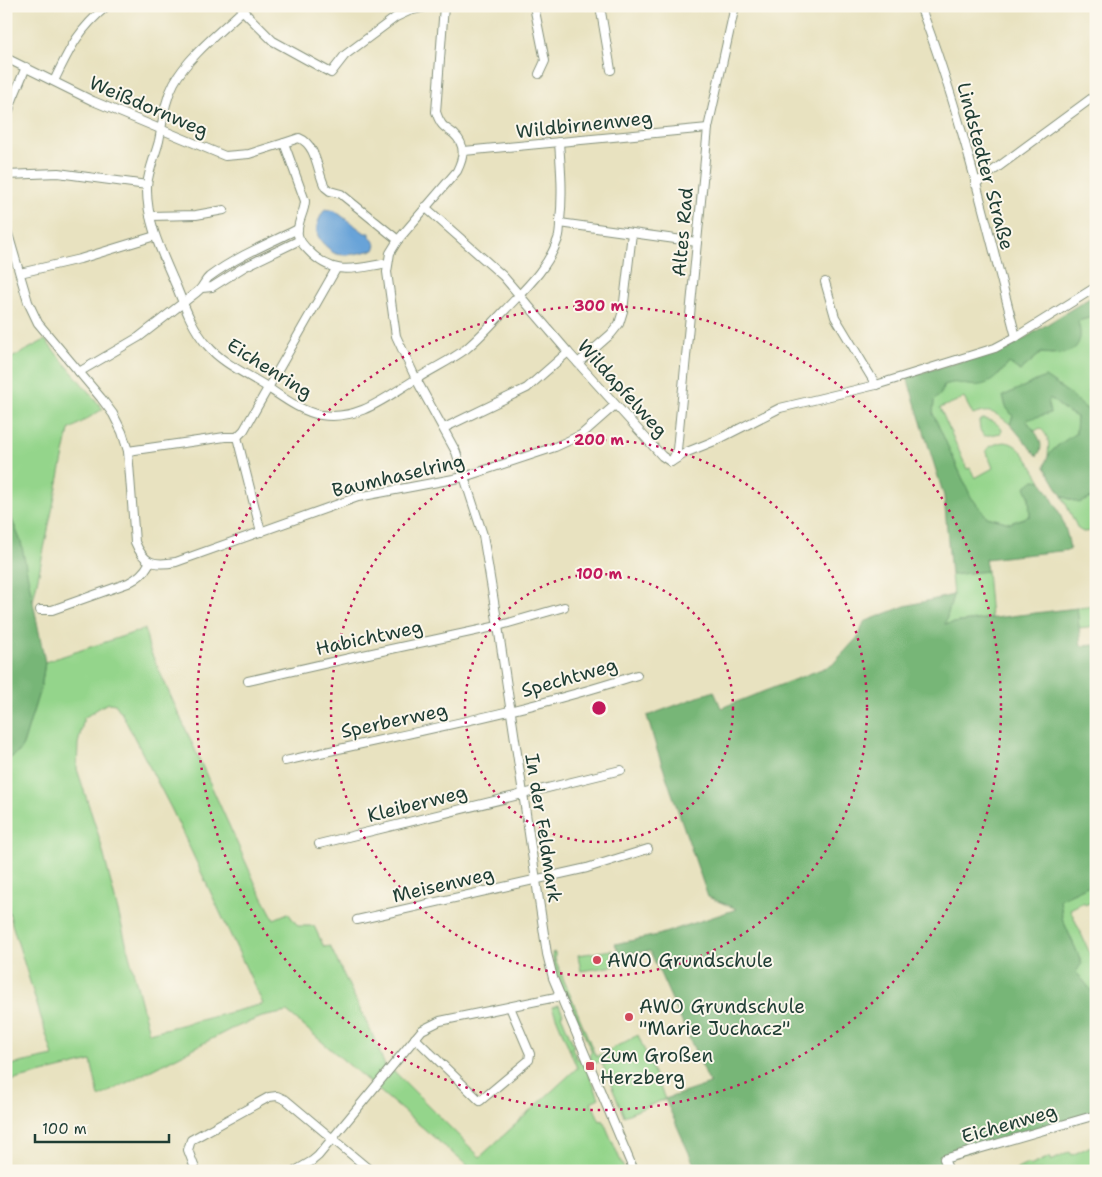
<svg xmlns="http://www.w3.org/2000/svg" width="1102" height="1177" viewBox="0 0 1102 1177" font-family="'Shantell Sans',sans-serif">
<style>
.green{fill:#94d58b;stroke:#5a8960;fill-rule:evenodd}
.forest{fill:#77b677;stroke:#4b7a56}
.water{fill:#68a3d8;stroke:#447086}
.lines{fill:none;stroke-linecap:round;stroke-linejoin:round}
.minor-casing{stroke:#84907a;stroke-width:10}
.minor{stroke:#fff;stroke-width:8}
.ring{fill:none;stroke:#c2185b;stroke-width:2.5;stroke-dasharray:2.5 5}
.poi-dot{fill:#d1495b;stroke:#fbf7ec;stroke-width:2}
.labels{text-anchor:middle;stroke-width:4;stroke-linejoin:round;paint-order:stroke}
.street-label{font-size:19px;fill:#1f3d34;stroke:#fbf7ec}
.poi-label{font-size:19px;fill:#1f3d34;stroke:#fbf7ec;text-anchor:start}
.centre{fill:#c2185b;stroke:#fbf7ec;stroke-width:2.5}
.ring-label{font-size:15px;text-anchor:middle;font-weight:bold;fill:#c2185b;stroke:#fbf7ec;stroke-width:4;stroke-linejoin:round;paint-order:stroke}
</style>
<rect width="100%" height="100%" fill="#fbf7ec"/>
<filter id="ink" filterUnits="userSpaceOnUse"><feTurbulence type="fractalNoise" baseFrequency=".02" numOctaves="2"/><feDisplacementMap in="SourceGraphic" scale="10" xChannelSelector="R" yChannelSelector="G"/><feConvolveMatrix kernelMatrix="1 2 1 2 8 2 1 2 1" color-interpolation-filters="sRGB"/></filter>
<filter id="wash" filterUnits="userSpaceOnUse"><feTurbulence type="fractalNoise" baseFrequency=".0096" numOctaves="4" result="noise"/><feDisplacementMap in="SourceGraphic" scale="20" xChannelSelector="R" yChannelSelector="G"/><feGaussianBlur stdDeviation="1.12" result="paint"/><feColorMatrix in="noise" values="0 0 0 0 0 0 0 0 0 0 0 0 0 0 0 0 0 1.4 0 .05"/><feComposite in="paint" operator="in"/></filter>
<g filter="url(#wash)">
<rect width="100%" height="100%" fill="#e8e2c0"/>
<g class="green">
<path d="M1092,317L1096,319V390L1092,387L1088,392L1092,396L1088,402L1096,408V417L1063,389L1045,377L1003,396L1006,407L1013,416L1010,424C995,413 991,408 973,415L964,398L940,408L967,469L970,468L975,478L993,468L986,450C989,447 991,446 996,444C1018,434 1031,466 1041,481L1034,480L1029,496L1030,516L1010,523L987,517L971,497L933,414L934,401L940,395L944,385L957,381L969,385L999,375L1010,362L1020,371L1041,353L1053,354L1078,321Z"/>
<path d="M45,340L103,409L69,430L32,606L21,542L6,505V361Z"/>
<path d="M1050,398L1066,411L1077,417L1076,433L1056,447L1048,456C1049,443 1050,437 1040,428L1035,431L1026,420L1049,413L1048,403Z"/>
<path d="M983,419C992,420 998,423 1002,430L1001,433L984,436L980,430L979,421Z"/>
<path d="M1062,496L1069,499L1096,496V531L1083,532L1078,529Z"/>
<path d="M987,571L991,618L945,624L953,595L951,575Z"/>
<path d="M1096,606V626L1079,628L1077,608Z"/>
<path d="M145,629L149,648L256,885L274,919L288,913L298,926H314L324,947L330,946L373,1036L385,1066L397,1074L480,1157L577,1068L552,1007L559,1005L563,1014L561,1015L574,1046L572,1047L577,1059L582,1057L599,1098L591,1102L600,1121L603,1120L625,1171H468L470,1168L287,1012L262,1017L231,1029L99,1097L91,1061L6,1082V1066L53,1056L12,924L6,899V761L18,752L23,745L42,682L45,662ZM109,703L115,704L121,712L172,810L263,1004L149,1033L100,840L77,769L78,744L84,718L102,706Z"/>
<path d="M1096,882V900L1085,905L1084,902L1070,909L1096,967V996L1076,972L1082,963L1062,918L1060,899Z"/>
<path d="M612,950L615,966L581,971L578,955Z"/>
<path d="M555,952V959L596,1057L638,1035L665,1099L624,1116L601,1061L593,1064L589,1054L592,1052L573,1009L570,1010L556,976L552,953Z"/>
<path d="M1091,1146L1093,1148L1096,1147V1171H1013L1029,1163L1030,1166L1049,1157L1051,1161L1070,1152L1072,1155Z"/>
</g>
<g class="forest">
<path d="M1096,294V319L1092,317L1078,321C1079,326 1081,333 1080,337C1077,357 1056,354 1041,353L1020,371L1009,363C997,377 989,388 968,385C956,383 957,381 944,385L940,395L934,401L933,414L971,497L987,517L1010,523L1030,516L1029,496L1025,487L1034,480L1041,481C1055,502 1067,524 1070,550L985,559L987,571L951,575L944,496L907,377L993,352L1017,343Z"/>
<path d="M1045,377L1063,389L1096,417V496L1079,503L1062,496L1045,467C1046,450 1064,442 1076,433L1077,417L1066,411L1050,398L1048,403L1050,413L1026,420C1033,430 1048,443 1037,456L1010,424L1013,416L1006,407L1003,396Z"/>
<path d="M6,505L21,542L45,662L42,682L23,745L19,752L6,761Z"/>
<path d="M953,595L945,624L1077,608L1081,646L1096,645V882L1060,899L1062,918L1082,963L1076,972L1096,996V1115L944,1159L940,1171H697L665,1099L710,1084L650,951L620,954L615,944L658,935L737,909L708,897L657,750L647,716L714,691L721,708L832,665L859,636L864,622L905,606Z"/>
</g>
<path class="water" d="M325,209L335,211L365,233H370V236L376,245L374,250C362,252 345,258 334,253C331,252 330,249 328,248C312,235 315,224 325,209Z"/>
</g>
<g filter="url(#ink)">
<g class="lines">
<g class="minor-casing">
<g id="minor">
<path d="M247,6C224,29 189,55 174,83C164,102 163,121 159,141C155,156 148,172 147,186C146,223 163,255 177,288C185,308 193,329 207,345C222,363 245,373 264,385C281,396 301,412 321,415C360,421 387,396 418,378C434,368 451,360 466,349C480,337 493,323 505,310C526,288 548,268 558,239C560,234 560,227 560,221C563,195 561,169 559,142"/>
<path d="M444,6L436,112C437,115 439,120 441,123C444,128 449,130 454,134C466,145 464,157 457,171L398,240L390,253L387,272L390,294L396,336L416,379L456,452L483,535L498,626L547,954L553,978L634,1171"/>
<path d="M534,6L545,61L539,74"/>
<path d="M600,6L611,70"/>
<path d="M920,6C961,112 987,227 1016,337"/>
<path d="M243,11L273,41L331,73L345,55L396,17L409,11L430,6"/>
<path d="M6,58L93,101L225,156L249,154L284,143L305,201C305,212 296,223 298,235C299,241 304,246 308,250C334,278 356,268 388,263"/>
<path d="M54,81C70,48 78,30 107,6"/>
<path d="M6,120L13,98L26,67"/>
<path d="M284,143L299,138C317,145 317,172 325,187L330,191L341,194L398,240"/>
<path d="M464,151L708,128"/>
<path d="M6,175L58,173L147,185"/>
<path d="M975,184L1096,95"/>
<path d="M425,207L503,276L568,352L662,456L671,462"/>
<path d="M150,216L196,215L224,210"/>
<path d="M560,223L697,242"/>
<path d="M6,227L28,302L38,323L101,398L113,414L122,432L128,451L135,542C144,564 154,566 176,562L358,497L464,477L555,447L581,435L615,405"/>
<path d="M20,273L80,259L155,236"/>
<path d="M825,282L835,317L876,385"/>
<path d="M202,288L212,287L244,267L300,240"/>
<path d="M578,363L611,334L619,324L623,311L632,233"/>
<path d="M79,372L139,337L197,292C203,288 204,281 209,277C236,257 267,244 298,229"/>
<path d="M444,428L527,388L568,352"/>
<path d="M237,437L244,430L336,269"/>
<path d="M237,437L261,532"/>
<path d="M128,451L225,437H237"/>
<path d="M672,461L677,450L708,128L735,6"/>
<path d="M671,462L687,452L717,440L780,408L876,385L995,348L1016,337L1096,287"/>
<path d="M40,610H52L128,583C138,578 144,573 150,562"/>
<path d="M248,681L354,657L498,626L564,607"/>
<path d="M285,761C402,734 522,713 637,675"/>
<path d="M319,844L621,770"/>
<path d="M357,920L587,868L648,849"/>
<path d="M415,1038L480,1101L529,1060L530,1054L510,1007"/>
<path d="M196,1171L188,1150L191,1140L269,1097L277,1096L286,1100L371,1171"/>
<path d="M295,1171L312,1161L318,1156L422,1030L440,1021L561,996"/>
<path d="M949,1171L944,1159L1096,1115"/>
</g>
</g>
<use href="#minor" class="minor"/>
</g>
</g>
<g class="ring">
<circle cx="599" cy="708" r="134"/>
<circle cx="599" cy="708" r="268"/>
<circle cx="599" cy="708" r="402"/>
</g>
<g class="poi-dot">
<circle cx="597" cy="960" r="5"/>
<circle cx="629" cy="1017" r="5"/>
<rect x="585" y="1061" width="10" height="10" rx="2.5"/>
</g>
<g class="labels">
<g class="street-label">
<text transform="translate(149 106) rotate(23)" y="7">Weißdornweg</text>
<text transform="translate(584 124) rotate(-6)" y="7">Wildbirnenweg</text>
<text transform="translate(986 166) rotate(75)" y="7">Lindstedter Straße</text>
<text transform="translate(682 232) rotate(-85)" y="7">Altes Rad</text>
<text transform="translate(270 368) rotate(32)" y="7">Eichenring</text>
<text transform="translate(623 388) rotate(48)" y="7">Wildapfelweg</text>
<text transform="translate(398 475) rotate(-13)" y="7">Baumhaselring</text>
<text transform="translate(369 637) rotate(-12)" y="7">Habichtweg</text>
<text transform="translate(569 677) rotate(-16)" y="7">Spechtweg</text>
<text transform="translate(394 720) rotate(-12)" y="7">Sperberweg</text>
<text transform="translate(417 803) rotate(-14)" y="7">Kleiberweg</text>
<text transform="translate(544 828) rotate(81)" y="7">In der Feldmark</text>
<text transform="translate(443 884) rotate(-13)" y="7">Meisenweg</text>
<text transform="translate(1009 1123) rotate(-16)" y="7">Eichenweg</text>
</g>
<g class="poi-label">
<text x="607" y="967">AWO Grundschule</text>
<text x="639" y="1013">AWO Grundschule<tspan x="639" dy="22">"Marie Juchacz"</tspan></text>
<text x="600" y="1062">Zum Großen<tspan x="600" dy="22">Herzberg</tspan></text>
</g>
</g>
<circle cx="599" cy="708" r="8" class="centre"/>
<g class="ring-label">
<text x="599" y="311">300 m</text>
<text x="599" y="445">200 m</text>
<text x="599" y="579">100 m</text>
</g>
<rect width="1102" height="1177" fill="none" stroke="#fbf7ec" stroke-width="25"/>
<path d="M35 1134v8h134v-8" fill="none" stroke="#1f3d34" stroke-width="2.5"/>
<text x="42" y="1134" font-size="15" fill="#1f3d34" stroke="#fbf7ec" stroke-width="4" paint-order="stroke">100 m</text>
</svg>
